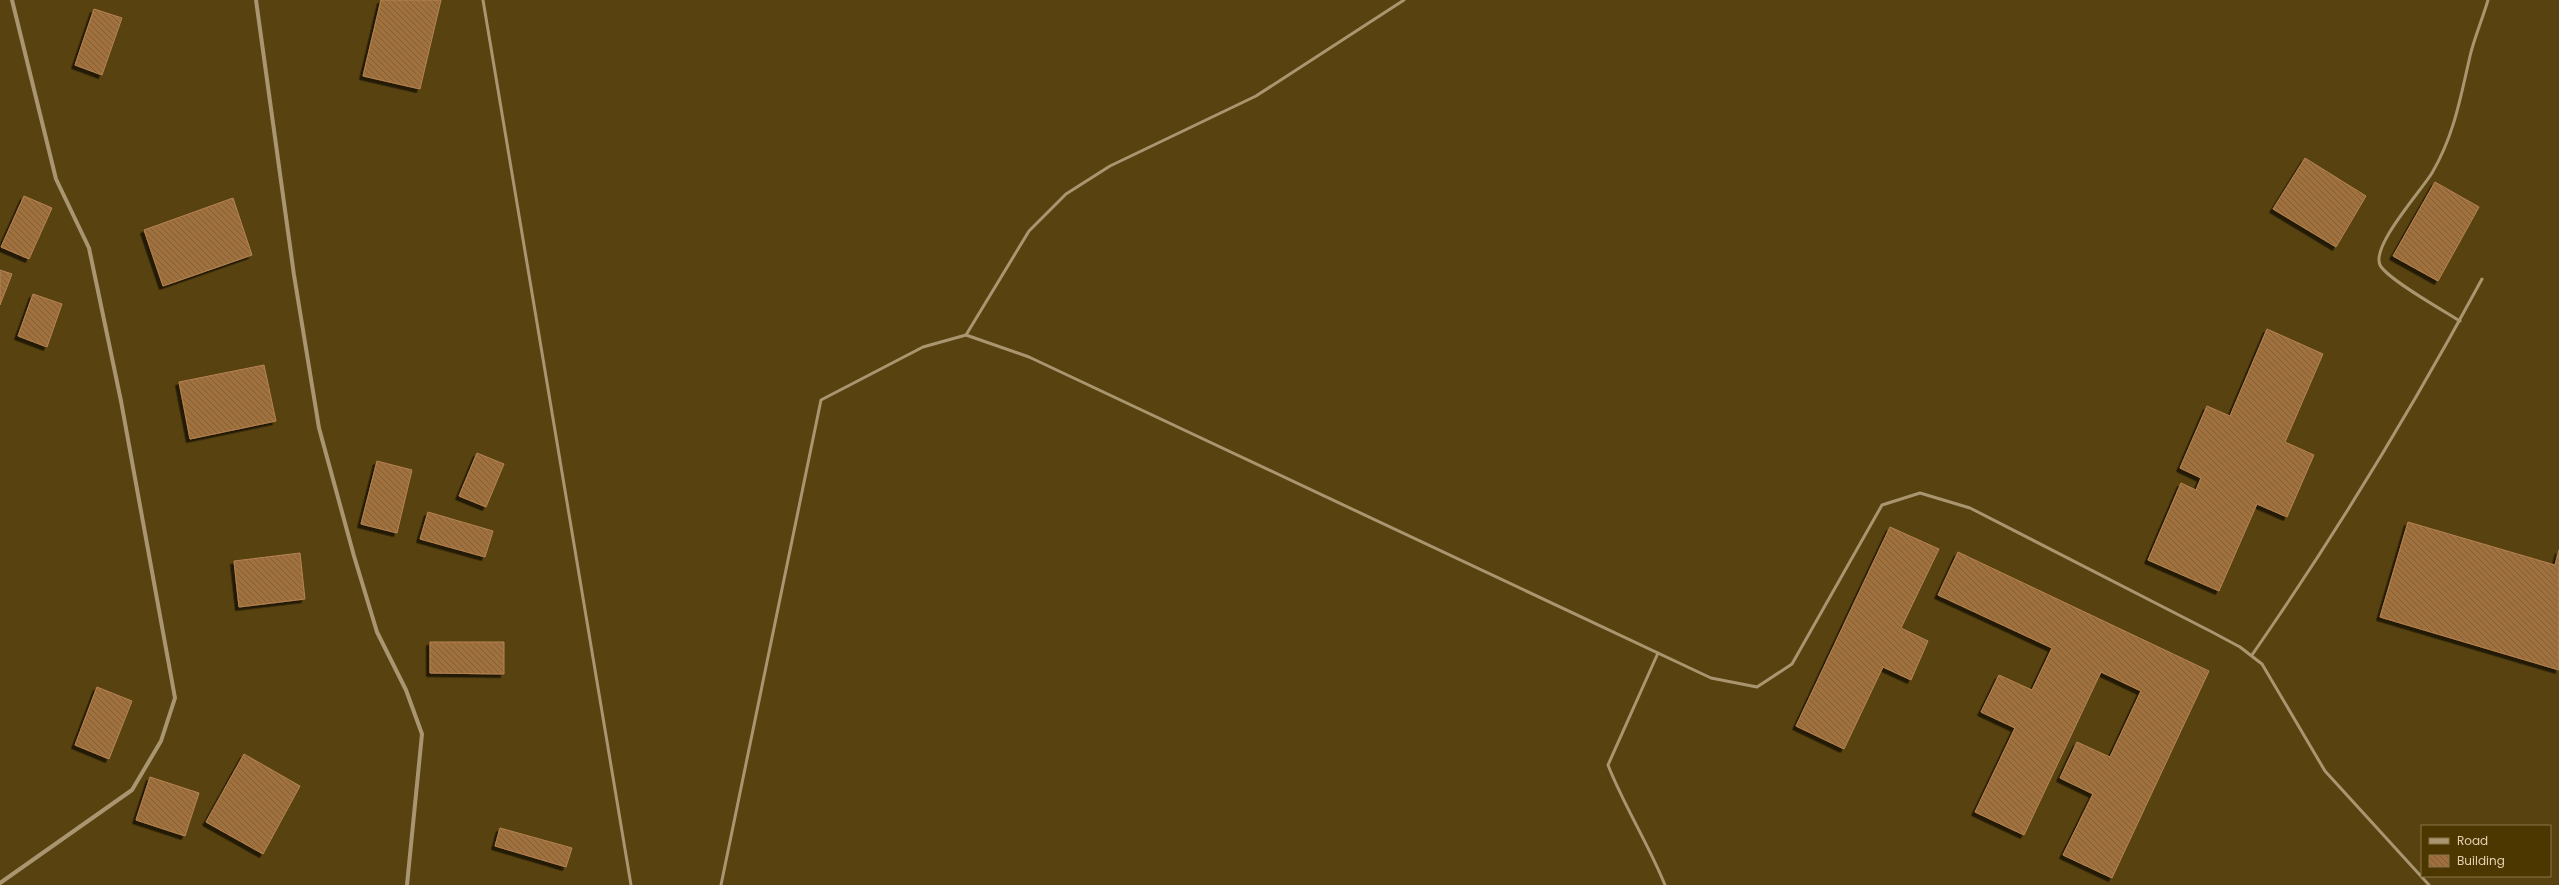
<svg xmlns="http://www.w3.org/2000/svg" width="2559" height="885" viewBox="0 0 2559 885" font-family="Poppins,sans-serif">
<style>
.building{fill:url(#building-back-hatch);stroke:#b78453;filter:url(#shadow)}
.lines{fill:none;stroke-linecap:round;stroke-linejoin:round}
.lane{stroke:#a99670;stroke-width:3}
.street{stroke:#a99670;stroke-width:4}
</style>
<defs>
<pattern id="building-back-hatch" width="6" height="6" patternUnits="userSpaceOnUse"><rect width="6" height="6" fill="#a06f3e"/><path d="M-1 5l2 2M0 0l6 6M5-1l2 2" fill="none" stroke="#805e3b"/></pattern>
<filter id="shadow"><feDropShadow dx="-3.5" dy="3.5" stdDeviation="0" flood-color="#0009"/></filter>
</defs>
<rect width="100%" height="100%" fill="#58420f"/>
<g class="building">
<path d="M381,0H441L420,89L363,76Z"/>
<path d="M94,9L122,18L102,75L75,65Z"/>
<path d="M2305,158L2366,196L2336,247L2273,209Z"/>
<path d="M2435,182L2479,207L2438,281L2393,256Z"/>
<path d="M24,196L52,208L29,259L1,247Z"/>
<path d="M233,198L252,255L163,286L144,230Z"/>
<path d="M0,270L12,274L0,305Z"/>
<path d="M33,294L62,304L47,347L18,336Z"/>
<path d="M2267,329L2323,354L2285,442L2314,455L2287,517L2257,504L2219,591L2148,560L2181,483L2196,490L2201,478L2180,468L2207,406L2230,416Z"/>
<path d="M264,365L276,421L190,439L179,382Z"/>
<path d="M477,453L504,464L486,507L459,496Z"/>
<path d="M377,461L412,470L397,533L361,524Z"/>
<path d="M428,512L493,531L485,557L420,539Z"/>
<path d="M2408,522L2555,565L2559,550V670L2380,617Z"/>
<path d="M1890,527L1939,549L1901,628L1928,641L1911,680L1883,667L1844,749L1796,726Z"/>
<path d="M1958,552L2209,671L2112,878L2063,855L2093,794L2060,778L2077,742L2110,757L2141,691L2101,672L2024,835L1975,812L2015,728L1981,712L1999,675L2032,690L2052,648L1938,595Z"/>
<path d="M300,553L305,599L239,607L234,561Z"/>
<path d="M430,642H504V674L430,673Z"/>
<path d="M97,687L132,701L109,759L75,745Z"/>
<path d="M244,754L300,786L263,854L206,822Z"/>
<path d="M150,777L199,793L185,836L136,820Z"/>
<path d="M500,828L572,848L566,867L495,846Z"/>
</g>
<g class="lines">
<g class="lane">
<path d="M483,0L631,885"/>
<path d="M2460,321C2444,311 2387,279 2380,265C2371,246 2421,191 2432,173C2455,134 2461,94 2471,52C2476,34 2483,17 2488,0"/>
<path d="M966,335L1029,231L1066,194L1110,166L1256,96L1404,0"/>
<path d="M1658,653L1608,765C1624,806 1648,843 1665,885"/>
<path d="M2252,655C2336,534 2412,409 2482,279"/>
<path d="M721,885L821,400L923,347L966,335L1029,357L1711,678L1757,687L1792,664L1882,505L1920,493L1970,508L2212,632L2240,647L2262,664L2325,771L2429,885"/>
</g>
<g class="street">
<path d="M256,0L294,275L319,428L354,556L377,632L406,690L422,734L407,885"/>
<path d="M0,883L132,790L161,741L175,698L121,401L89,248L56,179L12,0"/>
</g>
</g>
<rect x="2421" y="825" width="130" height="52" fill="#4d3700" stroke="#897548"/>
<rect x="2429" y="838" width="20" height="6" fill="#a99670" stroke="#897548"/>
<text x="2457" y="845" font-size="12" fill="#e2d2b3">Road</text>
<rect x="2429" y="855" width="20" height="12" fill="url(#building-back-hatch)" stroke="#897548"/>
<text x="2457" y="865" font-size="12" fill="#e2d2b3">Building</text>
</svg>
